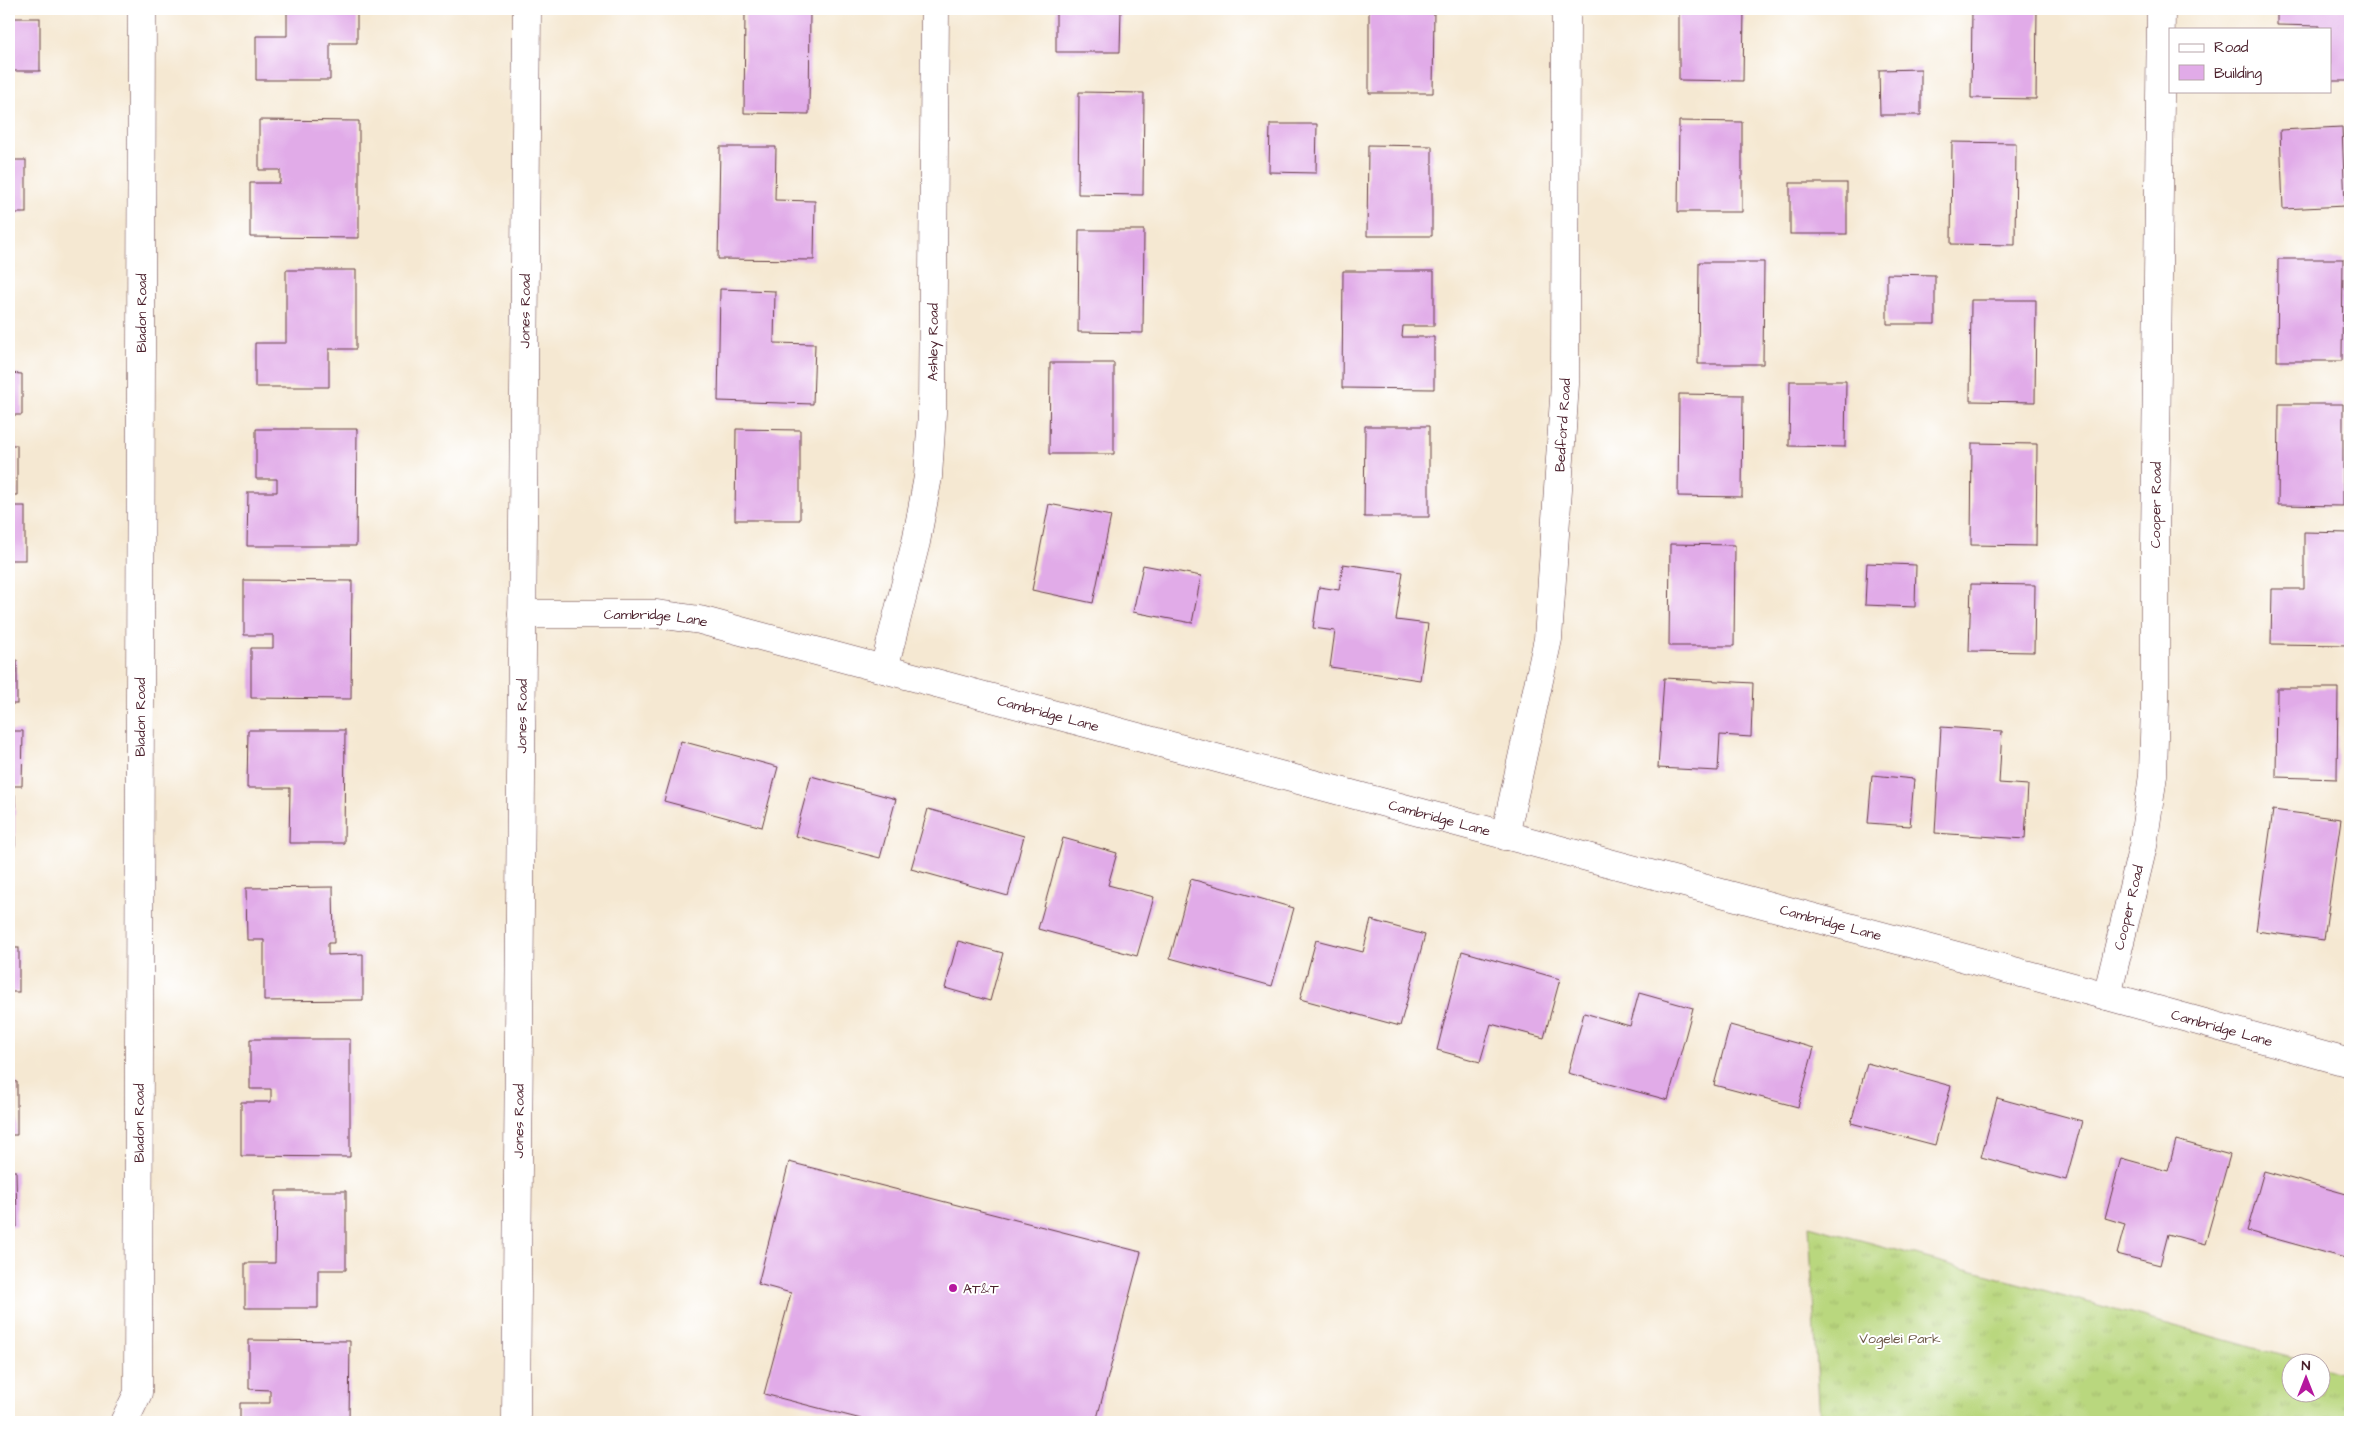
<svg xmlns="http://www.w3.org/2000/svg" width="2359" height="1431" viewBox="0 0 2359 1431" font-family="'Architects Daughter',sans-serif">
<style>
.grass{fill:url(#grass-tufts);stroke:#827b54}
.building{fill:#e1abe8}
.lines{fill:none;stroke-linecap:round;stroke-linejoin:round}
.street-casing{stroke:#643d44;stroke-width:29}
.secondary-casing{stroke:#643d44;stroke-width:29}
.street{stroke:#fff;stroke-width:28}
.secondary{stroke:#fff;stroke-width:28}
.poi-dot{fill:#b5179e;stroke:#fff;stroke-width:2}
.labels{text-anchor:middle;stroke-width:4;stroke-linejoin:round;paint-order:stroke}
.street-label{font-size:14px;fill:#4a1f2b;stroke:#fff}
.poi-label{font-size:14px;fill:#4a1f2b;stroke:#fff;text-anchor:start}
.park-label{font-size:14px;fill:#6b5644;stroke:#fff}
</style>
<defs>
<pattern id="grass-tufts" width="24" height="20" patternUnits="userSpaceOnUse" patternTransform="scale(1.25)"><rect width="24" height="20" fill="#b9d77e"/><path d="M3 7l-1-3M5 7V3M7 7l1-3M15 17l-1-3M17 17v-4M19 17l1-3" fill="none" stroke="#a1b86d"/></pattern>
</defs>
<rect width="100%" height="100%" fill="#fff"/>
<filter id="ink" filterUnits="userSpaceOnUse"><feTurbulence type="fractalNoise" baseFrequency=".02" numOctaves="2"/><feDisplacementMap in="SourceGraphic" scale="10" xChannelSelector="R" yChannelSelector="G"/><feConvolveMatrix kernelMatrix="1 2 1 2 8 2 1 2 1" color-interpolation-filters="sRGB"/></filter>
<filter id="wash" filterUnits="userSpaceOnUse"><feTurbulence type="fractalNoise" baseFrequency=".0096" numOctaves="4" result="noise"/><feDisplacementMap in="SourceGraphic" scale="20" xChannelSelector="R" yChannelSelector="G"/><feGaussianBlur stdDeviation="1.12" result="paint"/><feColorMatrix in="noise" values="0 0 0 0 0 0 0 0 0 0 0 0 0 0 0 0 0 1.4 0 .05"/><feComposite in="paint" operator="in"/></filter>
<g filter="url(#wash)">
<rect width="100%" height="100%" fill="#f5e8d2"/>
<path class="grass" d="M1809,1226L2310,1363L2292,1364V1394H2322V1367L2350,1375V1422H1820Z"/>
<g id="blocks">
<g class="building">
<path d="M287,9H357V43H330V80H256V36H287Z"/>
<path d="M1056,9H1121L1120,52H1056Z"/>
<path d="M1369,9H1434L1433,93H1369Z"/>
<path d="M1679,9H1744L1743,81L1679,80Z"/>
<path d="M1972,9H2037L2036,99L1971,98Z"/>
<path d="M2277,9H2350V81H2330V29H2319V26L2277,25Z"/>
<path d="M745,12H810L809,114L744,113Z"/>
<rect x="9" y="18" width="31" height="53"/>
<path d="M1921,69V115H1880L1879,70Z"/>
<path d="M1079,92L1144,93L1143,195L1078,194Z"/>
<path d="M259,120L359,121V238L250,237V183H280V170H259Z"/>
<path d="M1679,121L1742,122V212H1678Z"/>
<path d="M1270,124H1317L1316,173L1269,172Z"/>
<path d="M2342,127L2345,206L2283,209L2280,130Z"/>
<path d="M1952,142L2016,143L2015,245L1951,244Z"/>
<path d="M1368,145L1432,146V236H1367Z"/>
<path d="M720,147H776L775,200L815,201L814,260L718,259Z"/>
<rect x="9" y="160" width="17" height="53"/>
<rect x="1790" y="183" width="57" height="51"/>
<path d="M1079,230H1144L1143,333L1078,332Z"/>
<path d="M2278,259H2343L2342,361H2277Z"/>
<path d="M1699,262H1764L1763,364H1698Z"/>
<path d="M286,270H356V349H329V387H255V343H286Z"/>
<path d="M1343,271H1434V326H1403L1402,337H1434V389L1342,388Z"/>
<path d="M1887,274L1935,275V324H1887Z"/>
<path d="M720,289L775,291L774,343L815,344L813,404L718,401Z"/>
<path d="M1971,300H2036L2035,402L1970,401Z"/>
<path d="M1050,363H1114V454H1049Z"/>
<path d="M9,373L22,374V415H9Z"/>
<path d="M1790,381H1846L1845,447L1789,446Z"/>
<path d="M1679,394L1743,395L1742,497L1678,496Z"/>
<path d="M2279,404H2343V506L2278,505Z"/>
<path d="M1365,426H1429V517H1364Z"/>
<path d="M256,429H357L356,546H247L248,492H277V479H256Z"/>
<path d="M736,429L800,430V520H735Z"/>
<path d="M1972,443L2037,444L2036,546L1971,545Z"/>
<rect x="9" y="445" width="8" height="50"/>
<path d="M1049,504L1111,516L1093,603L1032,590Z"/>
<rect x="9" y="506" width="16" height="54"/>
<path d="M2304,532L2350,533V645L2271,644L2272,589H2304Z"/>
<path d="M1670,544L1735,545L1734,646H1669Z"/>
<path d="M1867,563L1916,565L1915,607L1865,605Z"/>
<path d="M1343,564L1403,572L1396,620L1428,624L1420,680L1330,667L1335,631L1313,628L1319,587L1339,590Z"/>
<path d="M1143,565L1201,576L1192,623L1133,612Z"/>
<path d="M244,580L352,581L351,699L251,698V648H273V635H244Z"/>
<path d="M1971,584L2035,585L2034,652L1969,651Z"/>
<rect x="9" y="660" width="8" height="44"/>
<path d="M1664,678L1753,683L1751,737L1720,735L1718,771L1658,768Z"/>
<path d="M2277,688H2338L2337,779L2276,777Z"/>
<path d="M1941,727L2002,731L1999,783L2028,785L2025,839L1935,833Z"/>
<path d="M248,730H345L344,843H289L290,788H247Z"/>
<path d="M9,731H23L22,786H9Z"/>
<path d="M681,741L778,767L762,827L664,801Z"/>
<path d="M1872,775L1914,779L1910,826L1868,823Z"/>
<path d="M811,776L896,799L880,858L795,836Z"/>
<rect x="9" y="795" width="6" height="51"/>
<path d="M928,809L1024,836L1008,896L911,869Z"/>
<path d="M2273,810L2341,819L2324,940L2256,931Z"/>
<path d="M1063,838L1117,853L1108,885L1154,897L1137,956L1038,929Z"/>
<path d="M1191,879L1294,908L1272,986L1170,958Z"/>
<path d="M333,887L334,943H328V955L363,954V1000L264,1001V940H247L246,888Z"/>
<path d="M1371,920L1425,935L1400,1026L1300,999L1316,940L1363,952Z"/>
<path d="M958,941L1003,953L990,1001L945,988Z"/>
<rect x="9" y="948" width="10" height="44"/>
<path d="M1462,951L1560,979L1544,1038L1491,1024L1480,1062L1437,1050Z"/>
<path d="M1639,993L1693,1008L1668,1100L1568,1073L1584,1013L1630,1026Z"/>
<path d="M1730,1025L1814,1048L1798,1107L1714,1085Z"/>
<path d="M250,1039H350V1157L241,1156V1102H271V1089H250Z"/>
<path d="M1867,1063L1951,1086L1935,1145L1851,1123Z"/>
<path d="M9,1081L17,1082V1135H9Z"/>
<path d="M1997,1098L2082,1121L2066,1180L1981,1157Z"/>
<path d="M2176,1140L2230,1155L2205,1244L2168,1234L2160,1265L2117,1254L2125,1224L2105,1218L2121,1158L2168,1171Z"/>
<path d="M789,1162L1141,1252L1096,1422H873L764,1394L791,1293L758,1284Z"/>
<path d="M9,1171H16L17,1227H9Z"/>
<path d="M2264,1171L2350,1195V1241L2345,1258L2247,1231Z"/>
<path d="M276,1191H346V1270H318V1308H245V1263H275Z"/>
<path d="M249,1340L350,1341L349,1422H240V1403H270V1390L249,1389Z"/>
</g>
</g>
</g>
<g filter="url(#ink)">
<use href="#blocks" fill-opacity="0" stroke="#643d44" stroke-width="1"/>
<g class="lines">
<g class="street-casing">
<g id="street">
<path id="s1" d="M522,614H657L700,620L2107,996L2350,1063"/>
<path id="s2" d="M884,669L916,542L928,477L932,413L935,9"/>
<path id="s3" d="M1505,836L1548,639L1565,384L1566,9"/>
<path id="s4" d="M2107,996L2143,846L2153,775L2155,702V545L2161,9"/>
<path id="s5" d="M124,1422L138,1393L142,9"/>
</g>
</g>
<g class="secondary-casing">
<g id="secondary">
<path id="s6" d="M516,1422L527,9"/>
</g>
</g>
<use href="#street" class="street"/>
<use href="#secondary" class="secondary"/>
</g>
</g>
<circle class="poi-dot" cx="953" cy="1288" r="5"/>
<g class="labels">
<g class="street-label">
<text dy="5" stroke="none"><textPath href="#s6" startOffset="1111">Jones Road</textPath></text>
<text dy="5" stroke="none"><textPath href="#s5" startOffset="1112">Bladon Road</textPath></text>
<text dy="5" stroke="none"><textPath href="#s2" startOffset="332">Ashley Road</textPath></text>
<text dy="5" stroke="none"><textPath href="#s3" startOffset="416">Bedford Road</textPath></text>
<text dy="5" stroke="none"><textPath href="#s4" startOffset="496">Cooper Road</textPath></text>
<text dy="5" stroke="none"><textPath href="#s1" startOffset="134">Cambridge Lane</textPath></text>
<text dy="5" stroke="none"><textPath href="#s1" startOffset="539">Cambridge Lane</textPath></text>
<text dy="5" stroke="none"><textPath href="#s6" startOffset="706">Jones Road</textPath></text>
<text dy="5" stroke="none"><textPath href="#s5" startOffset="708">Bladon Road</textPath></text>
<text dy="5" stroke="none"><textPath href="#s1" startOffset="944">Cambridge Lane</textPath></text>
<text dy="5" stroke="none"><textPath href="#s4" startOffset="91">Cooper Road</textPath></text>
<text dy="5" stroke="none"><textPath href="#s1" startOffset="1349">Cambridge Lane</textPath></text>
<text dy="5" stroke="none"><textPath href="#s1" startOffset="1754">Cambridge Lane</textPath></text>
<text dy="5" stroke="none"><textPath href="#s6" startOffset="301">Jones Road</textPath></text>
<text dy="5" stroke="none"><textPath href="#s5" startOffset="302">Bladon Road</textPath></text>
</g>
<g class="poi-label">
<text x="963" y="1293">AT&amp;T</text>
</g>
<g class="park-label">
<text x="1900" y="1343">Vogelei Park</text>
</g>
</g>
<rect width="2359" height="1431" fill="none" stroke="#fff" stroke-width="30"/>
<rect x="2169" y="28" width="162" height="65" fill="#ffffff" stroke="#b7a5aa"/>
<rect x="2179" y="44" width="25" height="8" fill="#ffffff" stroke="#b7a5aa"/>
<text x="2214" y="52" font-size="15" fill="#4a1f2b">Road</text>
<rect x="2179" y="65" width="25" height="15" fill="#e1abe8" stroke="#b7a5aa"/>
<text x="2214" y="78" font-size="15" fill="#4a1f2b">Building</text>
<g transform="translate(2306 1378)"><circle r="24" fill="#ffffff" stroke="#b7a5aa"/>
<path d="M0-4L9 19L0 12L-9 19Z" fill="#b5179e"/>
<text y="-8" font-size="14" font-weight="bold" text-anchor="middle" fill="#4a1f2b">N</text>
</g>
</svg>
